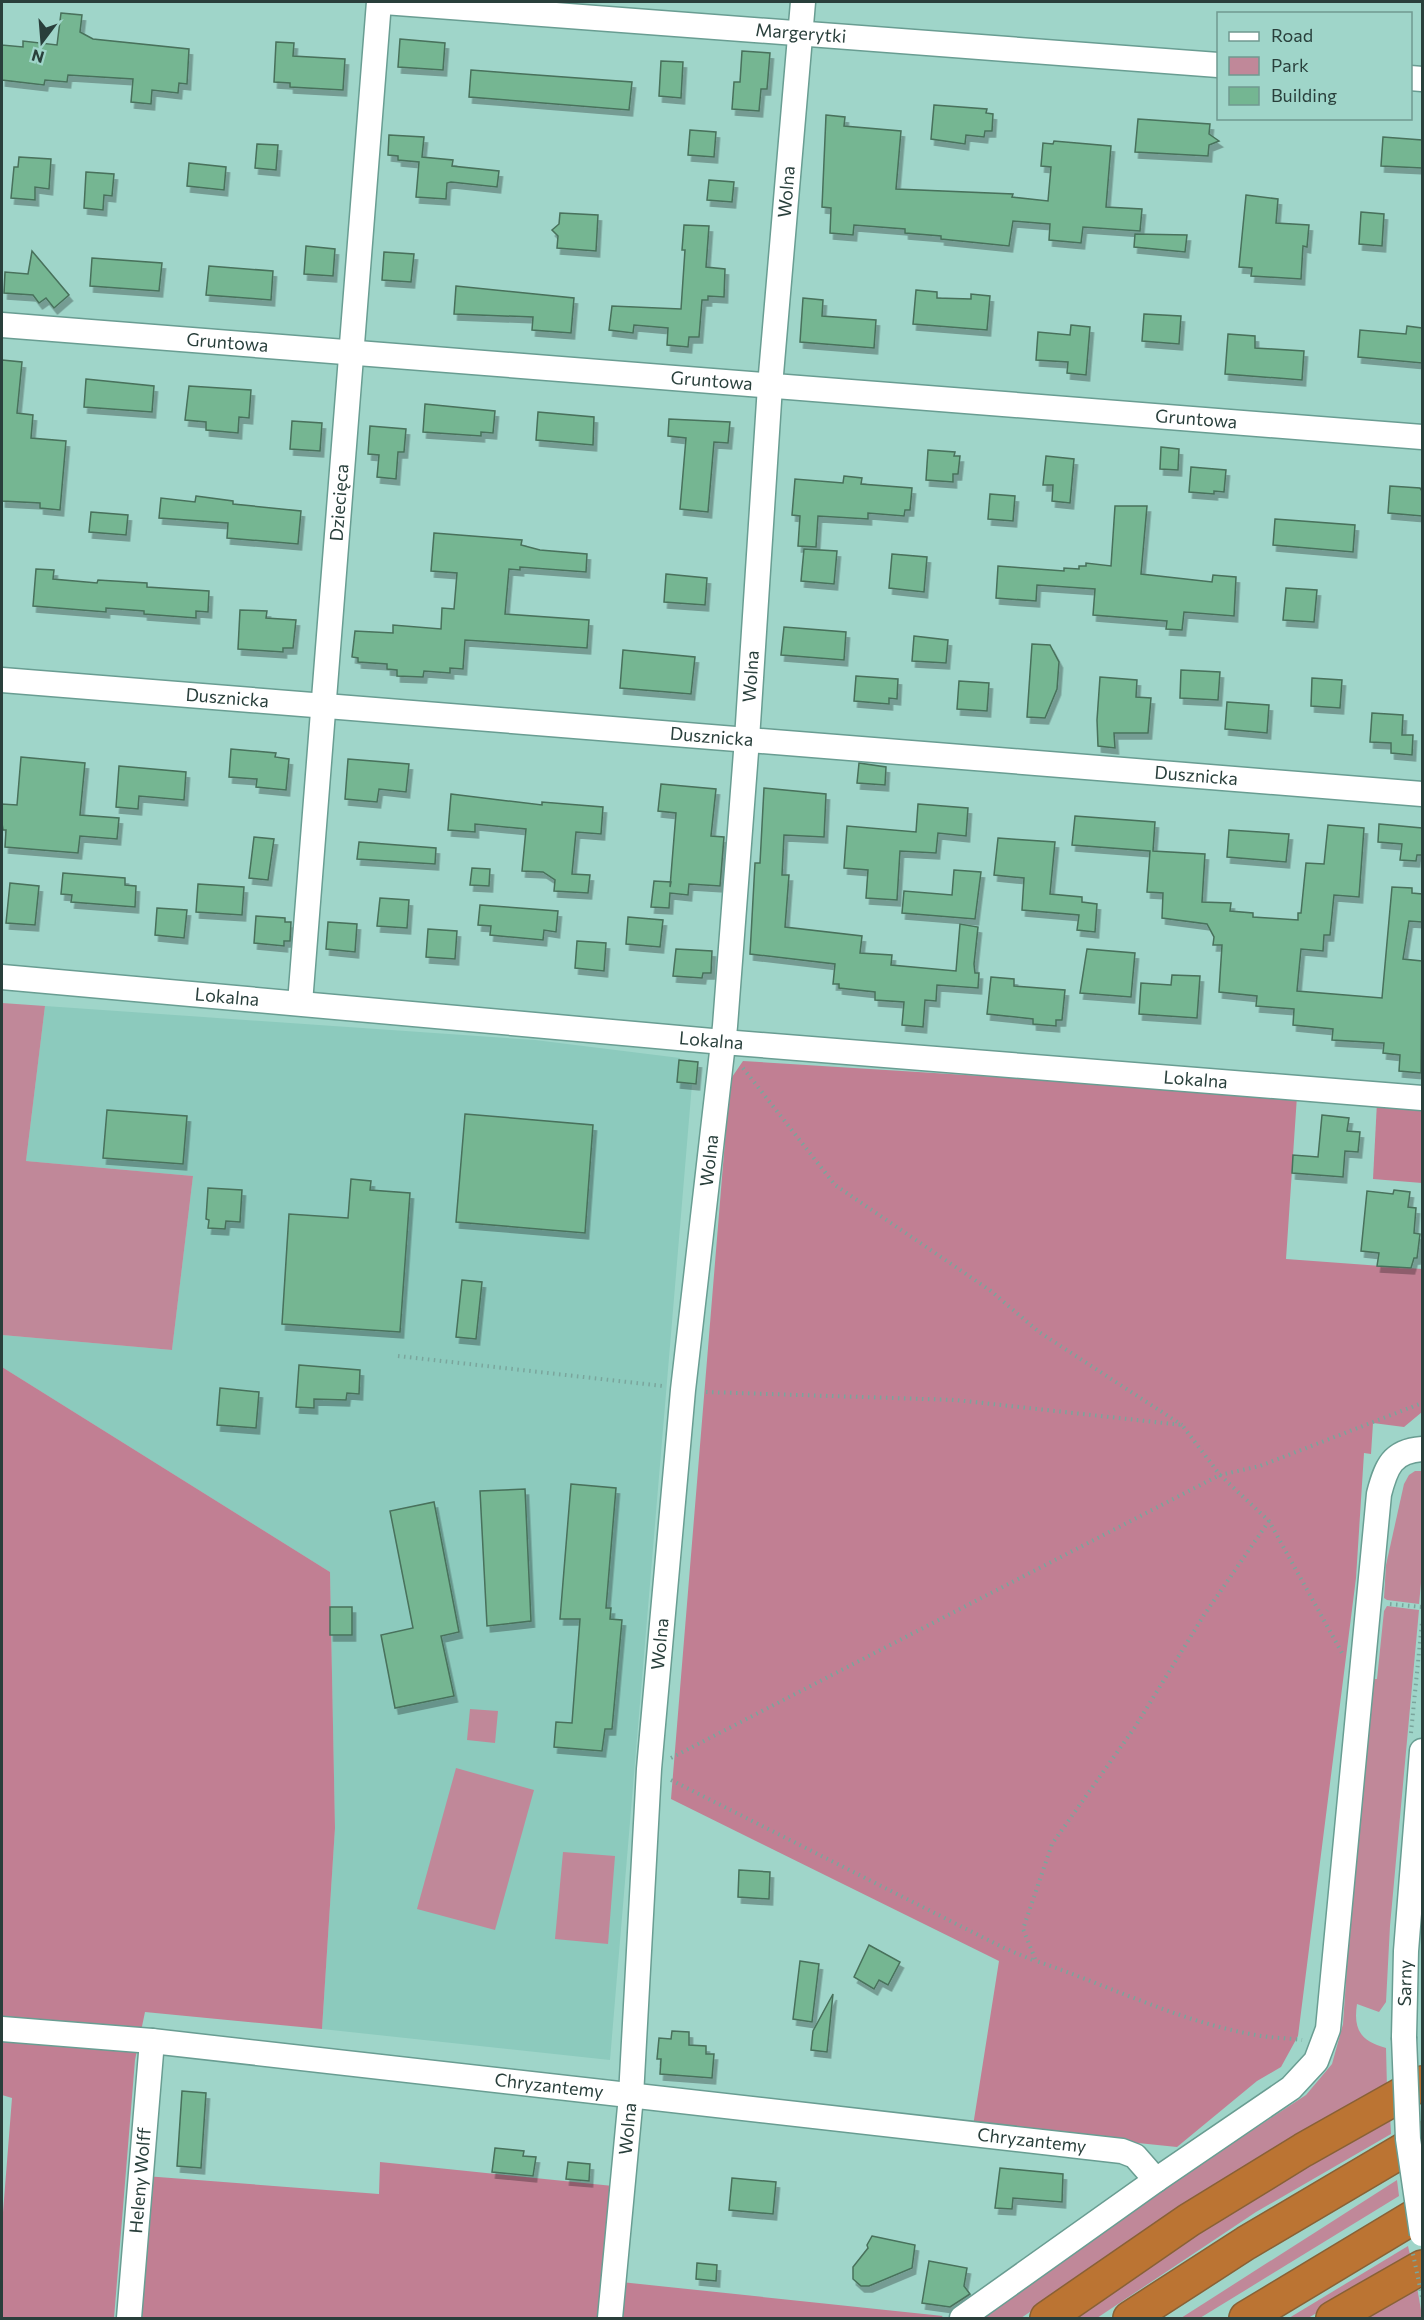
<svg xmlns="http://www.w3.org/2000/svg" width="1424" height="2320" viewBox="0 0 1424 2320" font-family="Commissioner,sans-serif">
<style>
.built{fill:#8ccabd}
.green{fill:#c08899}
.forest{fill:#c17f93}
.building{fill:#74b692;stroke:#48715b;stroke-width:1.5;filter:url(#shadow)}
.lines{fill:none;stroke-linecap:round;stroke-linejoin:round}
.minor-casing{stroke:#699d92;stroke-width:27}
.highway-casing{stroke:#886136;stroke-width:36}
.path{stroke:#7aa59c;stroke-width:4;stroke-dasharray:1.5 4.5;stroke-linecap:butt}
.minor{stroke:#fff;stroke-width:24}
.highway{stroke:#bb7433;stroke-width:33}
.minor-bridge-casing{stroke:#699d92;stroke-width:27;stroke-linecap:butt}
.path-bridge{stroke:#7aa59c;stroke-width:4;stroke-dasharray:1.5 4.5;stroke-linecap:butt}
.minor-bridge{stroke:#fff;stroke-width:24}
.labels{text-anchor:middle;stroke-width:5;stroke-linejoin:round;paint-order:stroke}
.street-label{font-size:18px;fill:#293f3b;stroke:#9fd5c9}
</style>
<defs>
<filter id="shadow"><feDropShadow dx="3.5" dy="6" stdDeviation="0" flood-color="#0004"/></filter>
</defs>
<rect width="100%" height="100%" fill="#9fd5c9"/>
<path class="built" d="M45,1006L535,1040L680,1058L677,1082L692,1084L610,2060L322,2029L335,1828L330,1572L2,1367V1335L172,1350L193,1176L26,1161Z"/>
<g class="green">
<path d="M2,1003L45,1006L26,1161L193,1176L172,1350L2,1335Z"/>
<path d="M1415,1471H1422V1572L1419,1604L1387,1600L1384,1598L1386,1565L1404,1484L1409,1475Z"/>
<path d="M1387,1606L1419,1610L1390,1926L1386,2002L1379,2012L1357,2004C1353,2030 1361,2041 1386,2048L1387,2088L1181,2211L1021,2318H979L1127,2212L1306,2095L1332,2064L1343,2024L1358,1808L1373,1679H1377L1384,1611Z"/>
<path d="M470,1709L498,1711L495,1743L467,1740Z"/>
<path d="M456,1768L534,1790L495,1930L417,1909Z"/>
<path d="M563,1852L615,1856L608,1944L555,1939Z"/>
<path d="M1390,2115L1391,2134L1256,2212L1097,2318H1068L1162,2255Z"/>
<path d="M1397,2180L1399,2196L1200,2318H1181Z"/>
<path d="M1408,2246L1411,2259L1308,2318H1289Z"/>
<path d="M1417,2287L1422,2316L1419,2318H1362Z"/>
</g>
<g class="forest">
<path d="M743,1061L1297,1096L1286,1259L1422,1269V1412L1404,1427L1373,1423L1371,1454L1364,1453L1356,1578L1298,2036L1281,2067L1257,2081L1177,2147L973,2126L999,1961L671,1799L730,1080Z"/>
<path d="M1377,1102L1422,1106V1183L1373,1179Z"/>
<path d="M2,1367L330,1572L335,1828L322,2029L145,2012L135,2060L114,2318H2V2225L12,2098L2,2095Z"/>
<path d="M380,2162L613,2186L601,2318H134L145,2176L379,2194Z"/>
<path d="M621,2282L943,2316L940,2318H618Z"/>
</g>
<g class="building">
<path d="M61,13L82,15L80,32L93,39L189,49L187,84L179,83L178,93L152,90L151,104L131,102L133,79L68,75L67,82L45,80L44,85L2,80V45L23,47V41L57,45Z"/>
<path d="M400,39L445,43L443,70L398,67Z"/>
<path d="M276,42L294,43L293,56L345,59L343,90L290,87V83L274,82Z"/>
<path d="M742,51L770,53L767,89H761L759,111L732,109L734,82H740Z"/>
<path d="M661,61L683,62L681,98L659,96Z"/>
<path d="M471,70L632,82L629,110L469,97Z"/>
<path d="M934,105L987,109L986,113L993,114L992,131H985L984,137L966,135L965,144L931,139Z"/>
<path d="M826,115L845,117L844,126L901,131L896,189L1013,194L1012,197L1048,201L1051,167L1041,166L1043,143L1053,144L1054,141L1111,146L1106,207L1142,209L1140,231L1083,227L1081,243L1049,240L1050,224L1013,221L1009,246L941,239V236L905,233V229L854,225L853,235L830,233L831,208L822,207Z"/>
<path d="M1138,119L1210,124L1209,134L1219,141L1209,145L1208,156L1135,152Z"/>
<path d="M690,130L716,132L714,157L688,155Z"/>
<path d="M389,135L424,137L422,157L453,160L452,166L499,171L497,187L451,182L447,183L446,199L416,197L419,162L398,160V156L388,155Z"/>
<path d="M1383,137L1422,140V168L1381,166Z"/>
<path d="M257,144L278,145L276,170L255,168Z"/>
<path d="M19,157L51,159L49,189L35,187V200L11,198L14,167H18Z"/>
<path d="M189,163L226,167L224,190L187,186Z"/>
<path d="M86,172L114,174L112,196L104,195L103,210L84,208Z"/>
<path d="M709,180L734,182L732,202L707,200Z"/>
<path d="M1246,195L1278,199L1276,223L1309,225L1307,247L1303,246L1301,279L1251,276L1252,268L1239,267Z"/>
<path d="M1361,212L1384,214L1382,246L1359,244Z"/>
<path d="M560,213L598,215L596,251L557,248L558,236L552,230L559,224Z"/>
<path d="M684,225L709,226L706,267L725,269L724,297L708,296V300H702L699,337H689L688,347L667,345L668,328L634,325L633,333L609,330L612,306L681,309L685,250H682Z"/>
<path d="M1135,234L1187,235L1185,252L1134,247Z"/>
<path d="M306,246L335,249L333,276L304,274Z"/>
<path d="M32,251L69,295L54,308L46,298L39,303L33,295L4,293L5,272L28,274Z"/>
<path d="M384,252L414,254L411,282L382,280Z"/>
<path d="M92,258L162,263L159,291L90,286Z"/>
<path d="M209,266L273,271L271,300L206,295Z"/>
<path d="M456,286L574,298L571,333L532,330L533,317L454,314Z"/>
<path d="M916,290L937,292V298L971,299V294L990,296L987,330L913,324Z"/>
<path d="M803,298L823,300L822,316L876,320L874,348L800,342Z"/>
<path d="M1144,314L1181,316L1179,344L1142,341Z"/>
<path d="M1071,325L1090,327L1086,375L1067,373L1068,362L1036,360L1038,332L1070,335Z"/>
<path d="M1407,326L1422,328V363L1358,357L1360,330L1406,334Z"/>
<path d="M1228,334L1255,336V348L1304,351L1302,380L1225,374Z"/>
<path d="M2,360L22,362L17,413L33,415L31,438L66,441L60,510L40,508V503L2,501Z"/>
<path d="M86,379L154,386L152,412L84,407Z"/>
<path d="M189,386L251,390L249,418L239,417L238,433L206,430V422L185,420Z"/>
<path d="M425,404L495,411L493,433L481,432V436L423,432Z"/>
<path d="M538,412L594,417L593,445L536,440Z"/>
<path d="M669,419L730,422L728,443L714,442L708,512L680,509L686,438L668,436Z"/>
<path d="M292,421L322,423L320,451L290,449Z"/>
<path d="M370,426L406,429L404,452H398L396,479L377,477L379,455L368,454Z"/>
<path d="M1161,447L1179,449L1178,470L1160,469Z"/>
<path d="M928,450L955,452L954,456H960L958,474H953V482L926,480Z"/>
<path d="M1046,456L1074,459L1070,503L1052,501L1053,485H1043Z"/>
<path d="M1191,467L1226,470L1224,492L1214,491V494L1189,492Z"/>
<path d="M844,476L862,478L861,484L912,488L910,510H905L904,516L868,513V519L818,516L816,547L798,546L800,516L792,515L795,479L843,483Z"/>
<path d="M1390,486L1420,488L1422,491V516L1388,513Z"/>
<path d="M990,494L1015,496L1013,521L988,519Z"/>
<path d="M196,496L233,501V504L301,511L298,544L227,538L228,523L159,518L161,498L195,502Z"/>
<path d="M1115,506H1147L1141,574L1212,582L1213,575L1236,577L1234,616L1184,612L1182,630L1166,629L1167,621L1093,615L1095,589L1037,585L1036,601L996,598L998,566L1064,571V568L1079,569V566H1086V563L1111,566Z"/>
<path d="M91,512L128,515L126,535L89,532Z"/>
<path d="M1275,519L1355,525L1353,552L1273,545Z"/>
<path d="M434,533L522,540L521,545L540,550L587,554L586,572L520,567V570L509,569L505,614L589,620L587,648L465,640L463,669L450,668V673L424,671L423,677L397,676V670L387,669V664L358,662V658L352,657L355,631L393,633V625L441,629L442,608L454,609L457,573L431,571Z"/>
<path d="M804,549L837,551L834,584L801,581Z"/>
<path d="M892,554L927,557L924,592L889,588Z"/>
<path d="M36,569L54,570L53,579L97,583L98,580L147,583V587L209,591L208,612L196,611V618L144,614V611L106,608V612L33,606Z"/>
<path d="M666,574L707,578L705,605L664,602Z"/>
<path d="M1286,588L1317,590L1314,622L1283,620Z"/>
<path d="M240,610L267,611L266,618L296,620L293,648H283V652L238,649Z"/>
<path d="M784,627L846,632L844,660L781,655Z"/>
<path d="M914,636L948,640L946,663L912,661Z"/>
<path d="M1032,644L1050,645L1059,662L1057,689L1045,718L1027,717Z"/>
<path d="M623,650L695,657L691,694L620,688Z"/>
<path d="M1181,670L1220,672L1218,700L1180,698Z"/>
<path d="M856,676L898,679L897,699L889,698V704L854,701Z"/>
<path d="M1100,677L1137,680L1136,697L1151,698L1148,733H1114L1115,748L1098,746L1097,720Z"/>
<path d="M1312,678L1342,680L1340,708L1311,706Z"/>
<path d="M959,681L989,683L987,711L957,709Z"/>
<path d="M1227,702L1269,705L1267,733L1225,729Z"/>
<path d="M1372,713L1403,715L1402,735H1413L1412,755L1391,753V743L1370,742Z"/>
<path d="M231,749L276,753L275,757L289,759L286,790L256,787L257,779L229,777Z"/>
<path d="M21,757L85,763L80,815L119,818L117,839L80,836L78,853L5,847L6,830H3L2,823V804L17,805Z"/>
<path d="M348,759L409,764L406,792L379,789L377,802L345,799Z"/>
<path d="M859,763L886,767L885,785L857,783Z"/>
<path d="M119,766L186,772L184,800L139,796L138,809L116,807Z"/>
<path d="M661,784L716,789L711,836L724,837L720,886L689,884L688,895L670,893L669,908L651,907L654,881L671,882L670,887L676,813L658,811Z"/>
<path d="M764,788L826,794L824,837L784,835L782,875H789L785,927L862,936L860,953L892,955L891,965L956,971L960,924L978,927L974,964L975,973H979L978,988L937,985L936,1001L925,1000L923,1027L902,1025L904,1002L875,1000V992L839,988V984H833L835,964L750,954L755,863H760Z"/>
<path d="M451,794L542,805V802L603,807L601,834L576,832L572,874L590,875L588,893L554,891L555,880L543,872L522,871L526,829L475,824V832L448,830Z"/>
<path d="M918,804L968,808L966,836L938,833L936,853L900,851L897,900L866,898L868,870L844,868L847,826L916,832Z"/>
<path d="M1075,816L1155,822L1153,851L1205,854L1202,902L1231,903L1230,911L1253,913V917L1298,920V913H1301L1306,863L1324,864L1328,825L1364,828L1359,897L1334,895L1330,935H1324L1323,951L1301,949L1297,991L1382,998L1392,887L1412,888V893L1422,894V922L1409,921L1403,959L1422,961L1421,1073L1399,1071L1400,1055L1383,1053L1384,1043L1332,1040L1333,1029L1293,1025L1294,1009L1256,1006L1257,996L1219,992L1222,945H1213L1214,937L1207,924L1162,918L1163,893L1147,892L1150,851L1072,845Z"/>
<path d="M1379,824L1422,828V855H1417L1416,861L1400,860L1402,844L1378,842Z"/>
<path d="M1229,830L1289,834L1286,862L1227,857Z"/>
<path d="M254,837L274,839L268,880L249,878Z"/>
<path d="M998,838L1055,842L1050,894L1082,897V902L1097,904L1095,932L1077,930L1079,915L1022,910L1024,878L994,875Z"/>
<path d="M359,842L436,848L435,864L357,859Z"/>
<path d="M472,868L490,869L489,886L470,885Z"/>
<path d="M954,870L981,872L975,919L902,913L904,891L952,895Z"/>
<path d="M63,873L125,878V885L136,886L135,907L71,902L72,895L61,894Z"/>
<path d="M10,883L39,886L35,925L6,923Z"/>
<path d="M198,884L244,887L242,915L196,912Z"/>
<path d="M380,898L409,900L407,928L377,926Z"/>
<path d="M480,905L558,911L556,932L544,930L543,940L490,935L491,926L478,925Z"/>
<path d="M157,908L187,910L184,938L155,935Z"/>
<path d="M256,916L285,918V922H291L290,941H284V946L254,943Z"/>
<path d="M628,917L663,920L660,947L626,944Z"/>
<path d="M328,922L357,924L355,952L326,949Z"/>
<path d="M428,929L457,931L455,959L426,957Z"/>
<path d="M577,941L606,943L604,971L575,968Z"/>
<path d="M676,949L712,951L711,973H703L702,978L673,976Z"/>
<path d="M1087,949L1135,953L1131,997L1080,993Z"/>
<path d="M1172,975L1200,976L1197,1018L1139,1014L1141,983L1171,985Z"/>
<path d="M991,977L1014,979V986L1065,990L1062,1020H1056V1026L1033,1024V1019L987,1014Z"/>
<path d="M679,1060L698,1062L696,1084L677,1082Z"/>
<path d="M107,1110L187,1116L183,1164L103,1158Z"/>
<path d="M465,1114L593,1125L585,1233L456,1222Z"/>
<path d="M1322,1115L1349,1118L1347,1131L1360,1132L1358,1152L1345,1151L1343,1177L1292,1173L1293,1155L1318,1157Z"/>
<path d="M351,1179L371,1181L370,1190L410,1193L400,1332L282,1324L289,1214L348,1218Z"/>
<path d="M208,1188L242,1190L240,1222L226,1221L225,1229L208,1228L209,1220L206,1219Z"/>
<path d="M1394,1190L1410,1192L1408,1207L1416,1208L1414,1233L1420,1234L1417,1258H1414L1411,1268L1377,1266L1379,1253L1361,1251L1367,1191L1393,1194Z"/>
<path d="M462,1280L482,1282L476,1339L456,1337Z"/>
<path d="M299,1365L360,1370L359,1394L347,1393L346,1400L314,1399V1408L296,1407Z"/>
<path d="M220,1388L259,1392L256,1428L217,1425Z"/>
<path d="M571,1484L616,1488L606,1608H611L610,1619L622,1620L612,1729H605L602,1751L554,1747L556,1722L572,1723L580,1619H560Z"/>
<path d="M525,1489L531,1621L487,1626L480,1491Z"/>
<path d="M434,1502L459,1632L441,1636L454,1696L395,1708L381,1635L413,1628L390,1511Z"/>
<rect x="330" y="1607" width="22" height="28"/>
<path d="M739,1870L770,1872L769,1899L738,1897Z"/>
<path d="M869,1945L900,1962L888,1985L879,1980L874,1989L854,1977Z"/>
<path d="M800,1961L819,1964L812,2022L793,2019Z"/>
<path d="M833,1994L827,2052L811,2050L813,2031Z"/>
<path d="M672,2031L689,2032V2045L706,2046V2054H714L712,2078L660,2074L661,2059H657L659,2038L671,2039Z"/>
<path d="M182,2091L206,2093L201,2168L177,2166Z"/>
<path d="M495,2148L524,2151L523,2156L536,2157L533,2176L492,2172Z"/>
<path d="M568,2162L590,2164L589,2181L566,2179Z"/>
<path d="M1000,2168L1063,2174L1062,2202L1013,2198L1012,2209L995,2208Z"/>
<path d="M732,2178L776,2182L773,2214L729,2210Z"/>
<path d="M872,2236L915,2245L912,2268L869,2286H861L853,2279V2267L868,2248L867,2245Z"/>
<path d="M929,2261L967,2268L964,2286L970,2294L950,2307L922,2303Z"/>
<path d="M697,2263L717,2265L716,2281L696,2279Z"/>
</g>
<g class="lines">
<g class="minor-casing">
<g id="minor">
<path id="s1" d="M384,2L1218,65"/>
<path d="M1410,78L1422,79"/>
<path id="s2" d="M2,325L1422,437"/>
<path id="s3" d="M2,680L1422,794"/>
<path id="s4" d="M2,977L723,1042L1422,1098"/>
<path id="s5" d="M300,1003L379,2"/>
<path id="s6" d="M2,2029L152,2041L1122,2151L1135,2156L1156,2180"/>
<path id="s7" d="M1404,2037L1406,1951L1422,1751"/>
<path id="s8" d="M129,2318L152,2041"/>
<path id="s9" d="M610,2318L631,2096L649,1769L683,1390L725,1026L747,739L770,386L803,2"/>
<path d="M962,2318L1156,2180L1291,2088L1316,2061L1328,2029L1379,1494C1386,1467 1392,1451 1422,1449"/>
</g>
</g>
<g class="highway-casing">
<g id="highway">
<path d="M1047,2318L1189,2220L1303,2150L1422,2083"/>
<path d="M1130,2318L1246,2243L1422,2139"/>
<path d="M1246,2318L1422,2212"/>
<path d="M1333,2318L1422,2267"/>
</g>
</g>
<g class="path">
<path d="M743,1068L835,1185L991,1291L1039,1332L1182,1425"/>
<path d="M398,1356L663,1386"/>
<path d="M706,1392L956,1400L1182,1425L1220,1475L1260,1466L1422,1403"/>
<path d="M1269,1521L1204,1615L1135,1727L1052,1844L1023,1929L1036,1961C1108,1985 1180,2022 1256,2035C1271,2038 1287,2038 1302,2040"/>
<path d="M1390,1604L1422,1607"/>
<path d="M1411,1733L1422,1622"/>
<path d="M671,1758L1220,1475L1269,1521L1342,1653"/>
<path d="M671,1780L1004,1948L1035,1961"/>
</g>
<use href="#minor" class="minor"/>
<use href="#highway" class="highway"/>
<g class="minor-bridge-casing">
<path id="minor-bridge" d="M1404,2037L1408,2139L1422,2234"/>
</g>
<path class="path-bridge" d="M1413,2254L1422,2297"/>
<use href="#minor-bridge" class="minor-bridge"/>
</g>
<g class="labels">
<g class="street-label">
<text dy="6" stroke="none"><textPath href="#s1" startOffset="418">Margerytki</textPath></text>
<text dy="6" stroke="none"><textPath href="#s9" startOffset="2134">Wolna</textPath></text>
<text dy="6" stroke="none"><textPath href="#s2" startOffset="226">Gruntowa</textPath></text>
<text dy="6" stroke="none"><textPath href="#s2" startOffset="712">Gruntowa</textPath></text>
<text dy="6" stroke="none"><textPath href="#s2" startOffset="1198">Gruntowa</textPath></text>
<text dy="6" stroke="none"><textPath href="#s5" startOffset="502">Dziecięca</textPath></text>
<text dy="6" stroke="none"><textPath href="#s9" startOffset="1648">Wolna</textPath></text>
<text dy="6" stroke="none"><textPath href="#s3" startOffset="226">Dusznicka</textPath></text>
<text dy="6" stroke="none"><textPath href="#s3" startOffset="712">Dusznicka</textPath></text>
<text dy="6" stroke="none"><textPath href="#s3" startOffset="1198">Dusznicka</textPath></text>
<text dy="6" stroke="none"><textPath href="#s4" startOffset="226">Lokalna</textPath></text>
<text dy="6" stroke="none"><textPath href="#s4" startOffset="712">Lokalna</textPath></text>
<text dy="6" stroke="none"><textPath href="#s4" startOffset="1198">Lokalna</textPath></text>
<text dy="6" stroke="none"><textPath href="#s9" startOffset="1162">Wolna</textPath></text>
<text dy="6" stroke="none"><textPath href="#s9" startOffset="676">Wolna</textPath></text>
<text dy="6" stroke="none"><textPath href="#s7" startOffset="54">Sarny</textPath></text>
<text dy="6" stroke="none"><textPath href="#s6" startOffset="550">Chryzantemy</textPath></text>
<text dy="6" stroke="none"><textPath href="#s9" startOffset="190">Wolna</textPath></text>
<text dy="6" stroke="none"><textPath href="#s6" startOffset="1036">Chryzantemy</textPath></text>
<text dy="6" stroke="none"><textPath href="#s8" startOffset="138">Heleny Wolff</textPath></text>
</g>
</g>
<rect width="1424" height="2320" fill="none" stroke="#293f3b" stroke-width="6"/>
<rect x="1217" y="12" width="195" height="108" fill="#9fd5c9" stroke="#709990" stroke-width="1.5"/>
<rect x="1229" y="32" width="30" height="9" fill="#ffffff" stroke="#709990" stroke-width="1.5"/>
<text x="1271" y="42" font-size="18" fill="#293f3b">Road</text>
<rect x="1229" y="57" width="30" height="18" fill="#c08899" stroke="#709990" stroke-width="1.5"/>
<text x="1271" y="72" font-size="18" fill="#293f3b">Park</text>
<rect x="1229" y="87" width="30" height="18" fill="#74b692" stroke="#709990" stroke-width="1.5"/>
<text x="1271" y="102" font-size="18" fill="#293f3b">Building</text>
<g transform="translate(42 42) rotate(196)" stroke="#9fd5c9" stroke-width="4.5" paint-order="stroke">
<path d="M0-4.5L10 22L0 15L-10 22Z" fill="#293f3b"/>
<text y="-9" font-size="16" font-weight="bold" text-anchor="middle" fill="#293f3b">N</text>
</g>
</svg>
